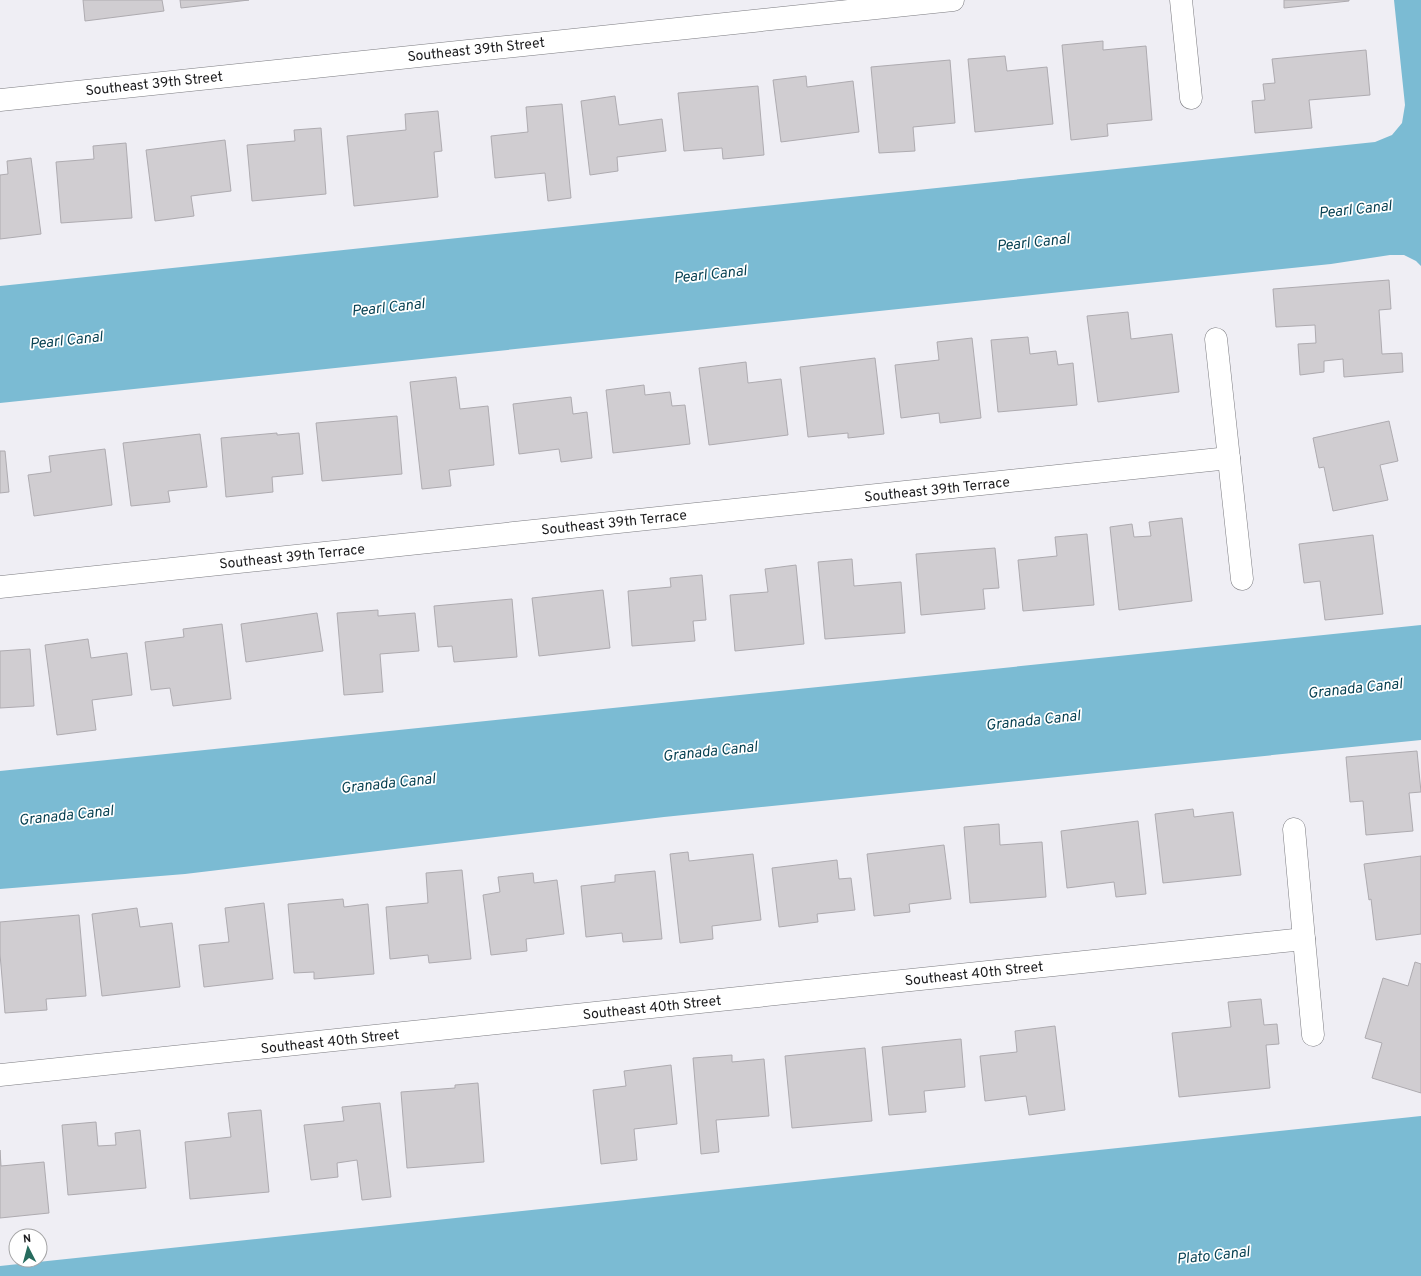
<svg xmlns="http://www.w3.org/2000/svg" width="1421" height="1276" viewBox="0 0 1421 1276" font-family="Overpass,sans-serif">
<style>
.water{fill:#7bbbd3}
.building{fill:#d0cdd1;stroke:#aeabb0}
.lines{fill:none;stroke-linecap:round;stroke-linejoin:round}
.minor-casing{stroke:#7c7c81;stroke-width:23}
.minor{stroke:#fff;stroke-width:22}
.labels{text-anchor:middle;stroke-width:3.5;stroke-linejoin:round;paint-order:stroke}
.street-label{font-size:14px;fill:#1b1b1d;stroke:#fff}
.water-label{font-size:15px;font-style:italic;fill:#094354;stroke:#fff}
</style>
<rect width="100%" height="100%" fill="#efeef4"/>
<g class="water">
<path d="M1394,0H1421V266L1416,261L1404,255H1390L1331,264L1061,292L0,403V286L1375,142L1392,135L1402,123L1405,105Z"/>
<path d="M1421,625V740L664,817L185,874L0,889V771Z"/>
<path d="M1421,1116V1276H0V1266Z"/>
</g>
<g class="building">
<path d="M83,0H162L164,11L85,21Z"/>
<path d="M180,0H249L181,8Z"/>
<path d="M1284,0H1349V1L1284,8Z"/>
<path d="M1103,41V50L1146,46L1152,120L1107,124L1108,136L1071,140L1062,45Z"/>
<path d="M1366,50L1370,95L1309,100L1312,128L1255,133L1252,101L1265,100L1263,84L1275,83L1272,59Z"/>
<path d="M1005,56L1007,71L1047,67L1053,124L975,132L968,59Z"/>
<path d="M950,60L955,123L913,127L915,151L879,153L871,67Z"/>
<path d="M806,76L807,87L853,81L859,132L781,142L773,80Z"/>
<path d="M758,86L764,155L723,159L722,148L684,151L678,93Z"/>
<path d="M615,96L619,125L662,119L666,151L617,157L618,171L590,175L581,101Z"/>
<path d="M562,104L571,198L548,201L545,173L495,178L491,136L528,132L526,107Z"/>
<path d="M438,111L442,151L434,152L438,197L354,206L347,136L406,130L405,114Z"/>
<path d="M321,128L326,194L252,201L247,145L295,141L294,130Z"/>
<path d="M225,140L231,191L191,196L194,216L155,221L146,150Z"/>
<path d="M126,143L132,218L61,223L56,162L94,159L93,146Z"/>
<path d="M31,158L41,234L0,239V175L8,174L7,161Z"/>
<path d="M1389,280L1391,309L1379,310L1382,354L1402,353L1403,372L1344,377L1343,359L1324,361V372L1300,375L1298,344L1316,343L1315,325L1276,327L1273,289Z"/>
<path d="M1128,312L1131,339L1172,334L1179,392L1098,402L1087,316Z"/>
<path d="M1028,337L1030,354L1056,351L1058,365L1073,363L1077,405L998,412L991,340Z"/>
<path d="M972,338L981,418L940,423L939,413L901,418L895,365L939,360L937,342Z"/>
<path d="M875,358L884,434L848,438V433L808,437L800,367Z"/>
<path d="M746,362L748,383L781,379L788,435L709,445L699,368Z"/>
<path d="M456,377L460,409L488,406L494,465L449,470L451,486L422,489L410,382Z"/>
<path d="M644,385L645,395L670,392L672,406L685,405L690,444L613,453L606,390Z"/>
<path d="M571,397L573,414L587,412L592,458L561,462L559,449L519,454L513,404Z"/>
<path d="M397,416L402,474L322,481L316,423Z"/>
<path d="M1389,421L1398,461L1380,465L1388,500L1333,511L1324,467L1319,468L1313,438Z"/>
<path d="M277,433V435L299,433L303,474L272,477L273,492L226,497L221,438Z"/>
<path d="M200,434L207,487L168,491L170,502L131,506L123,443Z"/>
<path d="M105,449L112,505L34,516L28,475L51,472L49,456Z"/>
<path d="M0,451H5L9,492L0,493Z"/>
<path d="M1182,518L1192,601L1119,610L1110,527L1132,524L1134,537L1151,536L1149,522Z"/>
<path d="M1087,534L1094,605L1023,611L1018,560L1057,556L1055,537Z"/>
<path d="M1373,535L1383,614L1325,620L1320,581L1304,583L1299,544Z"/>
<path d="M995,548L999,588L983,589L985,609L921,615L916,554Z"/>
<path d="M852,559L854,586L901,582L905,633L825,639L818,562Z"/>
<path d="M796,565L804,644L735,651L730,595L768,592L765,569Z"/>
<path d="M702,575L706,620L693,621L695,641L632,646L628,591L671,587L670,578Z"/>
<path d="M603,590L610,648L539,656L532,598Z"/>
<path d="M512,599L517,657L454,662L452,646L438,647L434,606Z"/>
<path d="M378,610V616L415,613L419,651L380,654L383,692L344,695L337,613Z"/>
<path d="M317,613L323,651L246,662L241,624Z"/>
<path d="M222,624L231,699L173,706L170,688L151,690L145,642L184,637L183,629Z"/>
<path d="M88,639L91,658L127,653L132,695L92,700L96,730L57,735L45,645Z"/>
<path d="M30,649L34,706L0,708V651Z"/>
<path d="M1417,751L1421,792L1409,793L1413,831L1366,835L1363,801L1350,802L1346,757Z"/>
<path d="M1193,809L1194,817L1233,812L1241,875L1163,883L1155,814Z"/>
<path d="M1138,821L1146,894L1116,897L1114,882L1067,888L1061,831Z"/>
<path d="M999,824L1000,845L1042,842L1046,897L970,903L964,827Z"/>
<path d="M944,845L951,899L909,904L910,912L874,916L867,854Z"/>
<path d="M688,852L689,861L753,854L761,920L712,926L713,939L680,943L670,854Z"/>
<path d="M1421,856V934L1376,940L1371,899L1369,900L1364,864Z"/>
<path d="M837,860L839,879L851,878L855,910L817,914L818,922L779,927L772,868Z"/>
<path d="M462,870L471,959L429,963L428,955L390,959L386,907L428,903L426,873Z"/>
<path d="M655,871L662,939L623,942L622,933L586,937L581,886L615,882V875Z"/>
<path d="M533,873L534,883L557,880L564,934L526,939L527,951L491,955L483,895L500,892L498,877Z"/>
<path d="M343,899L344,907L368,904L374,974L314,979V972L294,973L288,904Z"/>
<path d="M264,903L273,979L204,987L199,945L229,942L225,908Z"/>
<path d="M137,908L140,927L172,923L180,987L102,996L92,914Z"/>
<path d="M79,915L86,996L46,999L47,1010L5,1013L0,954V922Z"/>
<path d="M1415,962L1421,964V1093L1372,1078L1382,1043L1365,1038L1383,978L1408,986Z"/>
<path d="M1261,999L1264,1025L1277,1024L1279,1044L1266,1045L1270,1088L1179,1097L1172,1033L1231,1027L1228,1002Z"/>
<path d="M1055,1026L1065,1110L1029,1115L1026,1096L985,1101L980,1056L1017,1052L1015,1031Z"/>
<path d="M961,1039L965,1087L924,1091L926,1112L889,1115L882,1047Z"/>
<path d="M865,1048L872,1121L792,1128L785,1056Z"/>
<path d="M732,1055V1062L764,1059L769,1116L716,1120L719,1152L701,1154L693,1058Z"/>
<path d="M671,1065L677,1124L634,1129L637,1160L601,1164L593,1090L626,1086L624,1071Z"/>
<path d="M478,1083L484,1162L407,1168L401,1092L455,1088V1085Z"/>
<path d="M380,1103L391,1197L362,1200L357,1160L337,1163L338,1177L311,1180L304,1125L344,1121L342,1107Z"/>
<path d="M261,1110L269,1192L190,1199L185,1142L231,1137L228,1113Z"/>
<path d="M96,1122L98,1146L116,1145L115,1133L140,1130L146,1188L68,1195L62,1125Z"/>
<path d="M0,1150L1,1166L44,1162L49,1213L0,1218Z"/>
</g>
<g class="lines">
<g class="minor-casing">
<g id="minor">
<path d="M1181,0L1191,98"/>
<path d="M0,100L953,0"/>
<path d="M1216,339L1242,579"/>
<path d="M0,587L1229,458"/>
<path d="M1304,939L1313,1035"/>
<path d="M0,1075L1304,939L1294,829"/>
</g>
</g>
<use href="#minor" class="minor"/>
</g>
<g class="labels">
<g class="street-label">
<text transform="translate(476 49) rotate(-6)" y="5">Southeast 39th Street</text>
<text transform="translate(154 83) rotate(-6)" y="5">Southeast 39th Street</text>
<text transform="translate(937 489) rotate(-6)" y="5">Southeast 39th Terrace</text>
<text transform="translate(614 522) rotate(-6)" y="5">Southeast 39th Terrace</text>
<text transform="translate(292 556) rotate(-6)" y="5">Southeast 39th Terrace</text>
<text transform="translate(974 973) rotate(-6)" y="5">Southeast 40th Street</text>
<text transform="translate(652 1007) rotate(-6)" y="5">Southeast 40th Street</text>
<text transform="translate(330 1041) rotate(-6)" y="5">Southeast 40th Street</text>
</g>
<g class="water-label">
<text transform="translate(1355 209) rotate(-6)" y="5">Pearl Canal</text>
<text transform="translate(1033 242) rotate(-6)" y="5">Pearl Canal</text>
<text transform="translate(710 274) rotate(-6)" y="5">Pearl Canal</text>
<text transform="translate(388 307) rotate(-6)" y="5">Pearl Canal</text>
<text transform="translate(66 340) rotate(-6)" y="5">Pearl Canal</text>
<text transform="translate(1355 688) rotate(-6)" y="5">Granada Canal</text>
<text transform="translate(1033 720) rotate(-6)" y="5">Granada Canal</text>
<text transform="translate(710 751) rotate(-6)" y="5">Granada Canal</text>
<text transform="translate(388 783) rotate(-6)" y="5">Granada Canal</text>
<text transform="translate(66 815) rotate(-6)" y="5">Granada Canal</text>
<text transform="translate(1213 1255) rotate(-6)" y="5">Plato Canal</text>
</g>
</g>
<g transform="translate(28 1248) rotate(354)"><circle r="19" fill="#ffffff" stroke="#a4a4a5"/>
<path d="M0-3L7 15L0 10L-7 15Z" fill="#276c5e"/>
<text y="-6" font-size="11" font-weight="bold" text-anchor="middle" fill="#1b1b1d">N</text>
</g>
</svg>
